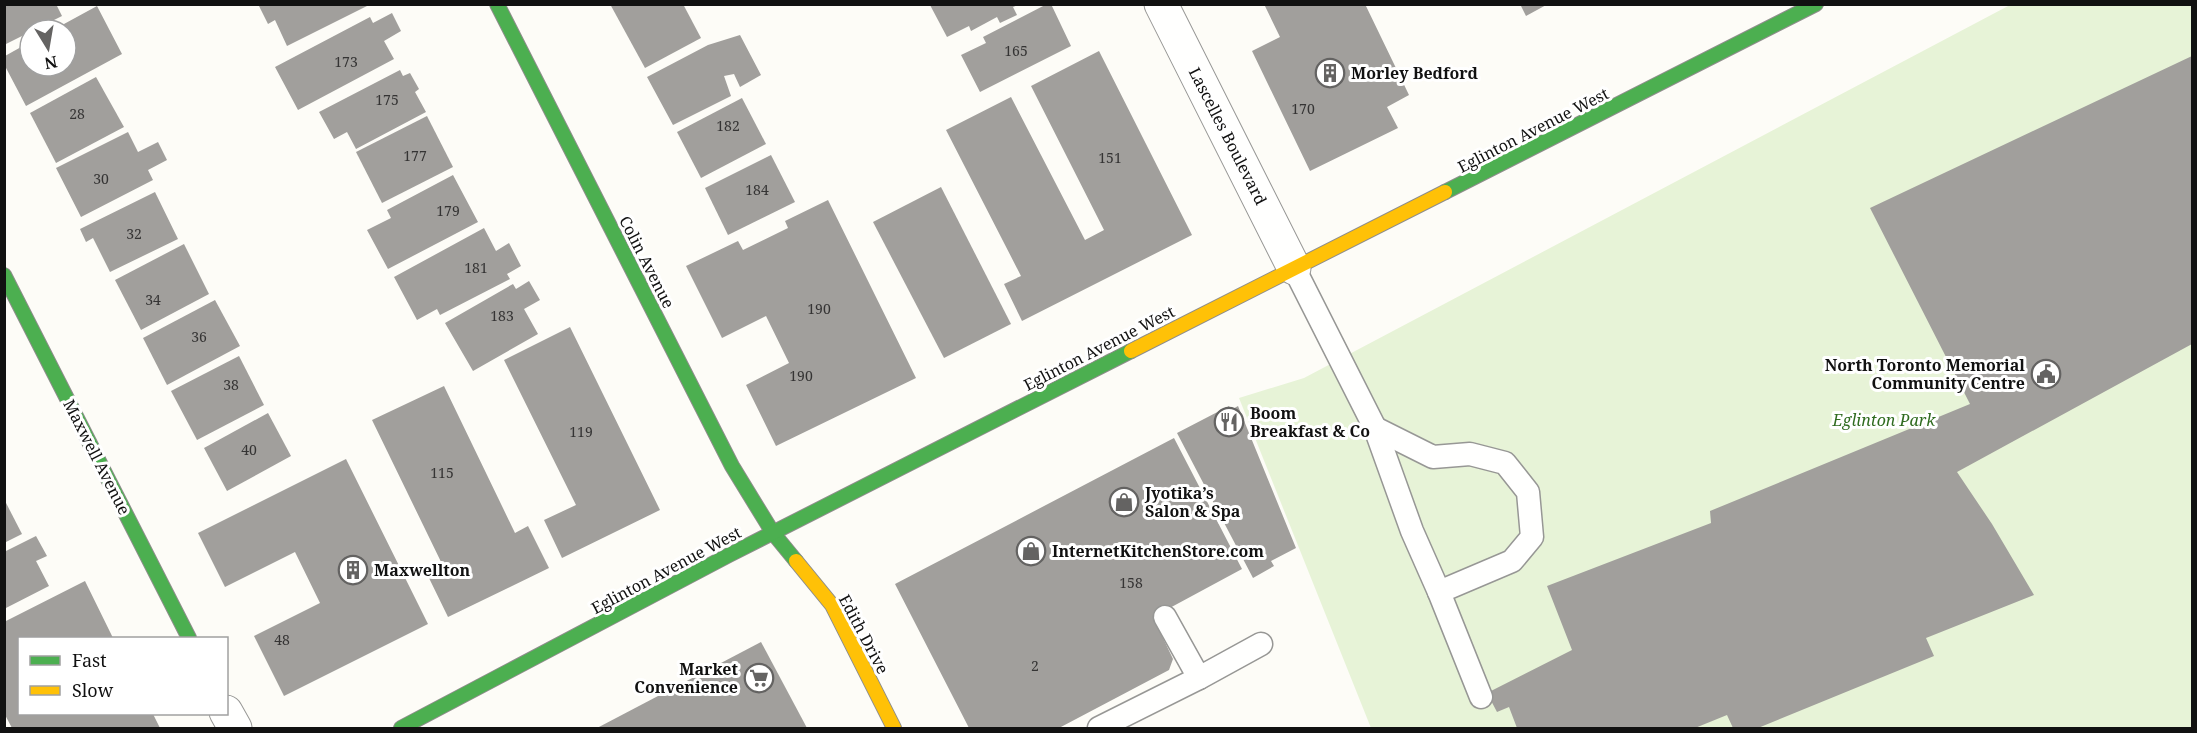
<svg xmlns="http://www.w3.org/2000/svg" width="2197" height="733" viewBox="0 0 2197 733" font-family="'Noto Serif',serif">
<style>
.green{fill:#e7f3d7}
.building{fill:#a19f9c}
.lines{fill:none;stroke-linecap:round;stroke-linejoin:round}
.lane-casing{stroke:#979795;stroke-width:25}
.street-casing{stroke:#979795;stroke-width:35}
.fast-casing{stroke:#8e8d8b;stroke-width:16}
.slow-casing{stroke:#8e8d8b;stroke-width:16}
.lane{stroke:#fffffe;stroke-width:22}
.street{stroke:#fffffe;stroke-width:33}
.fast{stroke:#4caf50;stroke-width:14}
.slow{stroke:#ffc107;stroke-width:14}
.labels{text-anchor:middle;stroke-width:6;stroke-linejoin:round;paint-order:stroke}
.number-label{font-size:14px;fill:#353434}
.poi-label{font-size:16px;font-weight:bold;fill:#111;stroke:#fff;text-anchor:start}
.street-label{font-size:16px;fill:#111;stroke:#fff}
.park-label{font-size:16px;font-style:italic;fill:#2f6b1f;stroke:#fff}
</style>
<rect width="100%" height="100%" fill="#fdfcf7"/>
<path class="green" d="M2010,5H2192V728H1371L1239,398L1304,378Z"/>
<g class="building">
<path d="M4,4H56L62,16L4,45Z"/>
<path d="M258,4H371L287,46L275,20L268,24Z"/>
<path d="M610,4H683L701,38L645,68Z"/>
<path d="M1047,4H1051L1071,46L980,92L961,55L986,43L983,37Z"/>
<path d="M1264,4H1365L1409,95L1387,107L1398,128L1310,171L1252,51L1280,37Z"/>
<path d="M1520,4H1548L1526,16Z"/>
<path d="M930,5H1018L1013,7L1017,15L1000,23L997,17L971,31L969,26L947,37Z"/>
<path d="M97,6L122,54L26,106L5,66V56L30,42V66H66V30H53Z"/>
<path d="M392,13L401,31L384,41L394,59L298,110L275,67L370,17L373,23Z"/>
<path d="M740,35L761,75L740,87L734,74L724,76L731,96L673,125L647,77L708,45Z"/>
<path d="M1099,51L1192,235L1022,321L1004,284L1021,276L946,130L1011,97L1085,240L1104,230L1031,86Z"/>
<path d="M2192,56V344L1957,472L1992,524L2034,595L1926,638L1934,656L1758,728H1733L1727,715L1695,728H1517L1509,707L1497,712L1487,693L1572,650L1547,586L1711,523L1710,511L1970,404L1870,208Z"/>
<path d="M400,70L403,76L410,73L419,89L415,92L426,112L356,149L347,132L334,139L319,112Z"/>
<path d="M96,77L124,127L56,163L30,113Z"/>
<path d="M742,98L766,144L701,178L677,132Z"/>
<path d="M427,116L453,167L382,203L356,152Z"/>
<path d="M128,132L138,152L158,142L167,160L148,170L153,180L81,217L56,168Z"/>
<path d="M771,155L795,202L728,235L705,188Z"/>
<path d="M453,175L478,222L388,269L367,230L391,218L387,210Z"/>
<path d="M941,187L1011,324L944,358L873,222Z"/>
<path d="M155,192L178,239L110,272L93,238L86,242L80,229Z"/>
<path d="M828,200L916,378L776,446L746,385L789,363L766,316L722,338L686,266L738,241L743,250L788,228L785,221Z"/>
<path d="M484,228L496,251L509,243L521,266L507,274L510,279L440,315L437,309L417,320L394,277Z"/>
<path d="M184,244L209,294L141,330L115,280Z"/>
<path d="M529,281L540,300L524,309L538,334L473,371L445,323L513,284L516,289Z"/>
<path d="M215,300L240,346L167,385L143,338Z"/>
<path d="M570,327L660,510L562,558L544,520L576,505L504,360Z"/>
<path d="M239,356L264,405L197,440L171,391Z"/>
<path d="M444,386L515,533L528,526L549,568L448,617L428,576L444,568L372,420Z"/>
<path d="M1229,406L1231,410L1238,406L1296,548L1271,561L1274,566L1253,578L1177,433Z"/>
<path d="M268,413L291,456L227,491L204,448Z"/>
<path d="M1174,438L1242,569L1153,617L1173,659L1169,670L1059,728H969L895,584Z"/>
<path d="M346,459L428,624L284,696L254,636L320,603L295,552L225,587L198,533Z"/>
<path d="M4,499L22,534L4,543Z"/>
<path d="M36,536L47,556L36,561L49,586L4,609V552Z"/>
<path d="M85,581L113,638H20V714H153L160,728H12L4,713V622Z"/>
<path d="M761,642L807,728H597Z"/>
</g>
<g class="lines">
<g class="lane-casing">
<g id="lane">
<path d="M1294,268L1375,428L1412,531L1439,592L1481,697"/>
<path d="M1375,428L1433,457L1470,454L1505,463L1528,492L1532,537L1512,561L1439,592"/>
<path d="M1165,617L1199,678"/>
<path d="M1099,728L1199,678L1261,644"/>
</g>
</g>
<g class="street-casing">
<g id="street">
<path d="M1161,4L1294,268"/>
<path d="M226,712L235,728"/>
</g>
</g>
<g class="fast-casing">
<g id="fast">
<path d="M497,4L732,466L773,533L796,561"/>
<path d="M1445,192L1816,4"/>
<path d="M4,275L189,638"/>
<path d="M401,728L729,555L1131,351"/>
</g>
</g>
<g class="slow-casing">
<g id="slow">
<path d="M1131,351L1445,192"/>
<path d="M796,561L832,605L894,728"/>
</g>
</g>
<use href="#lane" class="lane"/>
<use href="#street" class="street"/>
<use href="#fast" class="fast"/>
<use href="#slow" class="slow"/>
</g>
<defs>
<g id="building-ring" transform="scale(1.5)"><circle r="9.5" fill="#fff" stroke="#646362" stroke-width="1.5"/><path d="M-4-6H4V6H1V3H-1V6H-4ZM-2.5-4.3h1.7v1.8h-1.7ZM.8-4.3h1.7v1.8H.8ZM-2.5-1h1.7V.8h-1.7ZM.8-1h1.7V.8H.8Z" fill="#646362"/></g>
<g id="civic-ring" transform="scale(1.5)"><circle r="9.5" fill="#fff" stroke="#646362" stroke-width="1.5"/><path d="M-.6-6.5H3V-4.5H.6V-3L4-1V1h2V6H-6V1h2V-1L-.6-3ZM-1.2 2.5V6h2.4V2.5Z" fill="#646362"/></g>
<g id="restaurant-ring" transform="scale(1.5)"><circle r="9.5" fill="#fff" stroke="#646362" stroke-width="1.5"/><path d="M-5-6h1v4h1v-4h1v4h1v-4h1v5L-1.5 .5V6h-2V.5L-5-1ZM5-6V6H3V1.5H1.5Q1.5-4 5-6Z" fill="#646362"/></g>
<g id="shop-ring" transform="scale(1.5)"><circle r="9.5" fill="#fff" stroke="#646362" stroke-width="1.5"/><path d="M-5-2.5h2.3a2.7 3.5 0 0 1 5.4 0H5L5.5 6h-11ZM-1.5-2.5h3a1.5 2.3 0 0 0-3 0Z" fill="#646362"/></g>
<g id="supermarket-ring" transform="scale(1.5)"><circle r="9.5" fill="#fff" stroke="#646362" stroke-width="1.5"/><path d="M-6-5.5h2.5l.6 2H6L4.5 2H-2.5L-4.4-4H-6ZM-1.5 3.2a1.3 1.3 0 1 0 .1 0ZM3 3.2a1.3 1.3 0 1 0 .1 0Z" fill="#646362"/></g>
</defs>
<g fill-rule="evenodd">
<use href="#building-ring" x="1330" y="73"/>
<use href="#civic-ring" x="2046" y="374"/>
<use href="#restaurant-ring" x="1229" y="422"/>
<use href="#shop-ring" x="1124" y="502"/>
<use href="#shop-ring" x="1031" y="551"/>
<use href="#building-ring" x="353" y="570"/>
<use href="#supermarket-ring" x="759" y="678"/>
</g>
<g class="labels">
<g class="number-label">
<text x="1016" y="56">165</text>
<text x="346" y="67">173</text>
<text x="387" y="105">175</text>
<text x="1303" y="114">170</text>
<text x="77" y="119">28</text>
<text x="728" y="131">182</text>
<text x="415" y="161">177</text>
<text x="1110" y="163">151</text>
<text x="101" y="184">30</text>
<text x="757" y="195">184</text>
<text x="448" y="216">179</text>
<text x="134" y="239">32</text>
<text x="476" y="273">181</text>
<text x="153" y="305">34</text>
<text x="819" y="314">190</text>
<text x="502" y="321">183</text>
<text x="199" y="342">36</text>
<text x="801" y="381">190</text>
<text x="231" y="390">38</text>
<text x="581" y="437">119</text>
<text x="249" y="455">40</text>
<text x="442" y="478">115</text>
<text x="1131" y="588">158</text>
<text x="282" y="645">48</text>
<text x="1035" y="671">2</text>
</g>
<g class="poi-label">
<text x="1351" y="79">Morley Bedford</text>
<text x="2025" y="371" text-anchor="end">North Toronto Memorial<tspan x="2025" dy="18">Community Centre</tspan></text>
<text x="1250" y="419">Boom<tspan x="1250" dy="18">Breakfast &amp; Co</tspan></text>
<text x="1145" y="499">Jyotika’s<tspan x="1145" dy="18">Salon &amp; Spa</tspan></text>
<text x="1052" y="557">InternetKitchenStore.com</text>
<text x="374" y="576">Maxwellton</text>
<text x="738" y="675" text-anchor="end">Market<tspan x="738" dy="18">Convenience</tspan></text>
</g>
<g class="street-label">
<text transform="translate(1533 130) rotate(-27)" y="6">Eglinton Avenue West</text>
<text transform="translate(1228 136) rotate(63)" y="6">Lascelles Boulevard</text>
<text transform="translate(647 262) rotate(63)" y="6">Colin Avenue</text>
<text transform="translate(1099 348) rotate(-27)" y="6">Eglinton Avenue West</text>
<text transform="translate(97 457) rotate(63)" y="6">Maxwell Avenue</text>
<text transform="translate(666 570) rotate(-28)" y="6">Eglinton Avenue West</text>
<text transform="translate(864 634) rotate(62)" y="6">Edith Drive</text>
</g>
<g class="park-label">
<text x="1884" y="426">Eglinton Park</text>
</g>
</g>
<rect width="2197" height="733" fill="none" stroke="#111111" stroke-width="12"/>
<rect x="18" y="637" width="210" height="78" fill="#ffffff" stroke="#a0a0a0" stroke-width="1.5"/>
<rect x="30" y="656" width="30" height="9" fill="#4caf50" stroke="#a0a0a0" stroke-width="1.5"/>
<text x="72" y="667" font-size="18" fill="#111111">Fast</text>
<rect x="30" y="686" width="30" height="9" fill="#ffc107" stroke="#a0a0a0" stroke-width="1.5"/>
<text x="72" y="697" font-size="18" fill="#111111">Slow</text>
<g transform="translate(48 48) rotate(169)"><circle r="28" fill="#ffffff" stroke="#a0a0a0" stroke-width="1.5"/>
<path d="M0-4.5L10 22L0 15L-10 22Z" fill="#646362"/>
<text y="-9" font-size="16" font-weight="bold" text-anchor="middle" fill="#111111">N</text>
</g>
</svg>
